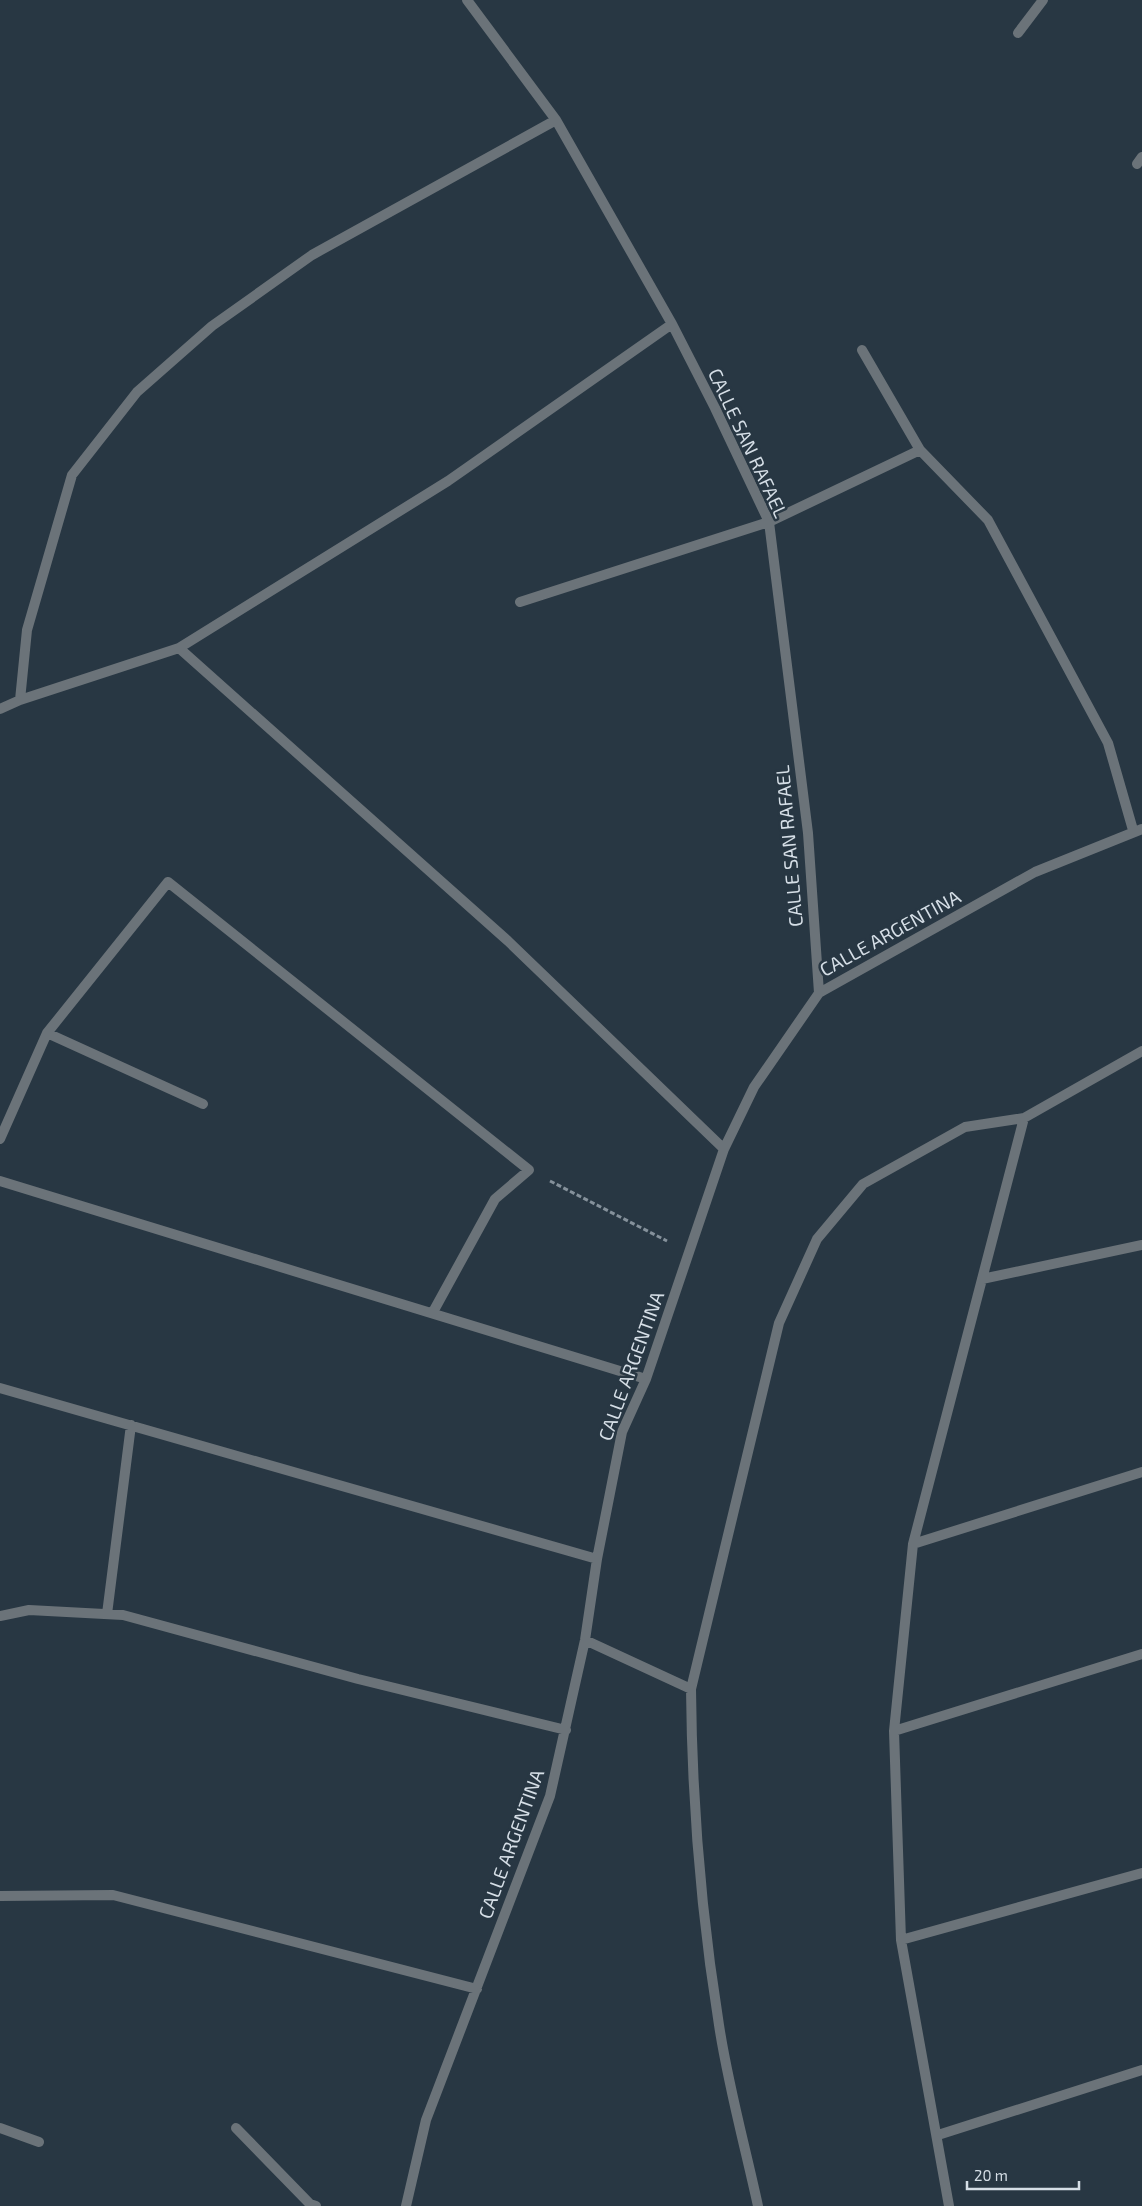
<svg xmlns="http://www.w3.org/2000/svg" width="1142" height="2206" viewBox="0 0 1142 2206" font-family="'Exo 2',sans-serif">
  <rect width="100%" height="100%" fill="#283743"/>
  <g fill="none" stroke-linecap="round" stroke-linejoin="round">
    <!-- path -->
    <path stroke="#85919b" stroke-width="3" stroke-dasharray="5 2.5" stroke-linecap="butt" d="M550,1181L667,1241"/>
    <!-- minor -->
    <path stroke="#6b7379" stroke-width="10" d="M467,0L556,120L672,324L715,408L769,522L808,833L819,993
      M1018,33L1043,0
      M1137,164L1142,157
      M862,350L920,450L988,520L1108,743L1133,830
      M520,602L769,522L920,450
      M179,648L508,941L724,1149
      M20,700L27,630L72,475L137,392L212,326L312,255L556,120
      M0,709L20,700L179,648L448,481L672,324
      M47,1033L203,1104
      M0,1139L47,1033L168,882L529,1170L495,1199L433,1312
      M0,1181L646,1379
      M982,1279L1142,1245
      M0,1388L597,1559
      M913,1544L1142,1472
      M107,1614L131,1425
      M0,1616L29,1610L123,1615L358,1679L566,1730
      M585,1640L691,1689C692,1801 701,1913 719,2025C728,2085 745,2146 758,2206
      M691,1689L779,1323L817,1239L863,1184L965,1127L1024,1118
      M894,1731L1142,1654
      M0,1896L113,1895L477,1989
      M901,1940L1142,1873
      M0,2128L39,2142
      M236,2128L310,2204L316,2206
      M938,2135L1142,2070
      M406,2206L426,2120L550,1796L585,1640L597,1559L622,1432L646,1379L724,1149L754,1087L819,993L1035,872L1142,829
      M949,2206L901,1940L894,1731L913,1544L1024,1118L1142,1051"/>
  </g>
  <g text-anchor="middle" stroke-width="5" stroke-linejoin="round" paint-order="stroke">
    <!-- street labels -->
    <g font-size="19" fill="#d5dee6" stroke="#283743">
      <text transform="translate(748 443) rotate(65)" y="7">CALLE SAN RAFAEL</text>
      <text transform="translate(789 846) rotate(-95)" y="7">CALLE SAN RAFAEL</text>
      <text transform="translate(890 933) rotate(-29)" y="7">CALLE ARGENTINA</text>
      <text transform="translate(631 1366) rotate(-70)" y="7">CALLE ARGENTINA</text>
      <text transform="translate(511 1844) rotate(-70)" y="7">CALLE ARGENTINA</text>
    </g>
  </g>
  <!-- scale -->
  <path d="M967 2181v8h112v-8" fill="none" stroke="#d5dee6" stroke-width="2.5"/>
  <text x="974" y="2181" font-size="15" fill="#d5dee6" stroke="#283743" stroke-width="4" paint-order="stroke">20 m</text>
</svg>
